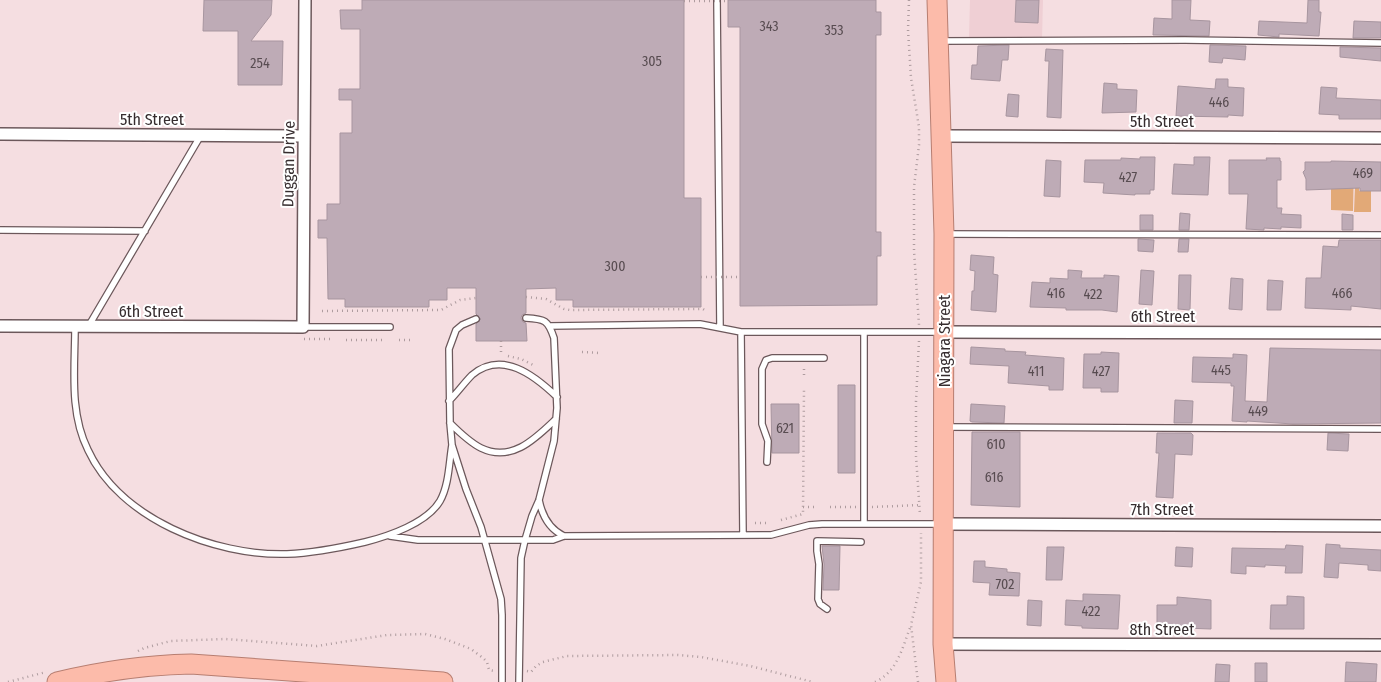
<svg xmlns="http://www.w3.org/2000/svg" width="1381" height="682" viewBox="0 0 1381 682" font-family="'Fira Sans Condensed',sans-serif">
  <rect width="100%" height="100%" fill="#f5dee1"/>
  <!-- built -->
  <path fill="#efcfd4" d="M970,0H1043L1042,39L969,37Z"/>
  <!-- green -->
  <path fill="#e2a977" d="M1349,161H1354L1353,211L1331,210V188H1349Z
    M1355,187H1359V191H1369L1371,187V212H1354Z"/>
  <!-- building -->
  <path fill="#beabb6" stroke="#a7959f" d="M204,0H272L271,15L251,41H283L282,85H238V31H203Z
    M362,0H684V198H701V307H573V300H556V288L526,289V313L522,315L521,318L523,322L526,323L527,341H476V324L481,319L476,314V288H447V300H429V307H345V299H328L327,238H318V220H327V204H340V133H352V100H339V89H360V29H341L340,10H362Z
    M728,0H876V12H881V35H876V232H881V256H877V305L740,306V27H728Z
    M1016,0H1039L1038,23L1015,22Z
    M1172,0H1191L1190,20L1210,21L1209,36L1153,35L1154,18L1172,19Z
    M1308,0H1319V12H1321L1319,36L1279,34V37L1258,35L1259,21L1307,23Z
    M1354,21L1381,22V38H1353Z
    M1009,45L1008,60H1002L1000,81L971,79L972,65H977L978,46Z
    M1210,45L1246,46L1245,60L1223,58L1222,63L1209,62Z
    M1340,47L1381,48V61L1340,57Z
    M1046,49L1063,50L1061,118L1047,117L1049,61H1045Z
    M1216,79H1228V87L1244,88L1243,116L1228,115V117L1176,116L1178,86L1215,89Z
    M1104,83L1117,84V89L1137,90L1136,112L1102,113Z
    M1321,87L1337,88L1336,98L1381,100V119H1339V115L1319,114Z
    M1008,94L1019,95L1018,117L1006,116Z
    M1140,157H1155L1154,190H1150V194H1135V195L1103,193L1104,183L1084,182L1085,160H1121V158L1140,159Z
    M1194,157H1210L1208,195L1172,194L1174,164L1194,165Z
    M1266,158H1280V161H1281V180H1277V208H1282L1281,214L1301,215V228L1281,227V229L1264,228V230L1246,229L1248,194H1229V160H1267Z
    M1046,160L1061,161L1060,197L1044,196Z
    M1331,161L1381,162V191H1360V188L1306,190V179L1303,172L1305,170V162H1331Z
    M1180,213L1190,214L1189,230H1179Z
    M1342,214L1353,215V230H1342Z
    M1140,215H1153V230H1140Z
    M1138,239L1154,240L1153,252L1138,251Z
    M1179,239H1189L1188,252H1178Z
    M1339,240H1381V309L1351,306V310L1305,308L1306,278H1321L1323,246L1338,247Z
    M971,255L994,257L993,274L998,275L996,312L971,310L972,291H974L975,271L970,270Z
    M1068,270L1082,271L1081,278H1104V275L1119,276L1117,312L1102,310H1066V308L1030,307L1032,282L1050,283V278L1068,279Z
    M1141,270L1154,271L1152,305L1139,304Z
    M1179,275H1191L1190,310L1178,309Z
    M1231,278L1243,279L1242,310L1229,309Z
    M1268,280L1283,281L1281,310H1267Z
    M971,347L1005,349V351L1026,352L1025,355L1064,358L1063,390H1049V386L1008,383L1009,366L970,364Z
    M1270,348L1381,350V423L1293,424L1247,421V422L1232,421L1234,386H1231V383L1192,382L1193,357L1233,358V354L1247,355L1245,401L1267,402Z
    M1101,352L1119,353L1118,392H1101V388H1083L1084,354H1101Z
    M838,385H855V473H838Z
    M1175,400L1193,401L1192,423H1174Z
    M771,404H799V453H772Z
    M971,404L1005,406L1004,423L972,422L970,421Z
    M972,432H1020V507L971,505Z
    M1157,433H1191L1193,435L1192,455L1175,454L1173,498L1156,497L1159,453H1156Z
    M1328,433L1349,434L1348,451L1327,450Z
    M1326,544L1340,545V548L1381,550V571L1368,570V565L1339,563L1338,578L1324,577Z
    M1286,545L1303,546L1302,573H1285L1286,566L1265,565V567L1246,566V574L1231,573L1232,548L1285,549Z
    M822,546H840L839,590H823L824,564Z
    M1047,547H1064L1062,580H1046Z
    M1176,547L1193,548L1192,567L1175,566Z
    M974,561H985V567L1007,569V572L1020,573L1019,596L989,595L990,583L973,582Z
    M1083,594L1120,595L1118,629L1082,628V626L1065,625L1066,600L1083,601Z
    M1287,596L1304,597V629H1270L1271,605H1287Z
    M1177,597L1211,600V629L1157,627V605H1177Z
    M1028,600L1042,601L1041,626L1027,625Z
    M1346,662L1377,664L1376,682H1345Z
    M1255,663H1267V682H1255Z
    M1216,664L1230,665L1229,682H1215Z"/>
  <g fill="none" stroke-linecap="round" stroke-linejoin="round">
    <defs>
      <path id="service" d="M717,0L720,328
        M941,41L1185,40L1381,43
        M0,230L145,231
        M946,234L1381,235
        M476,319L462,325L456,330L449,349L450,423L452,445L466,489L481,527L501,599L502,615V682
        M550,326L700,324L741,332H940
        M75,327C75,368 69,412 88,450C120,519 214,556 287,554C314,553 339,548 365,542C389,536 427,523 440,501C449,485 449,463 452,445
        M88,327L201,135
        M303,327H390
        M741,332L743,535
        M449,401C457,393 464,383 472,375C502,350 534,375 557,397
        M450,423C459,432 469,442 481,448C512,463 536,438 556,419
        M946,427L1381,429
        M767,462L768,441L762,424V369L766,360L772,358H824
        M539,500C542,515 549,529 564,536
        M864,524V332
        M390,536L418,540H553L564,536L771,535L809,525L822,524H941
        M827,609L820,604L818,599L819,564L817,551V541L861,542
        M519,682L521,558L525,540L532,516L539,500L554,441L557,408L554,338C548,320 545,319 526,318"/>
      <path id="minor" d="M0,134L304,136
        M942,136L1381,138
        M0,326L303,327L305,0
        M945,332L1381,333
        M943,524L1381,526
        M943,644L1381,645"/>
      <path id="trunk" d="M937,0L944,234L943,644L946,682
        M57,682C102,671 145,665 191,664L443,682"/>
    </defs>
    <!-- service casing -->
    <use href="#service" stroke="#6c585b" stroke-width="8"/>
    <!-- minor casing -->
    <use href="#minor" stroke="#6c585b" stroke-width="14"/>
    <!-- trunk casing -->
    <use href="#trunk" stroke="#b77e71" stroke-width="21"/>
    <!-- path -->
    <path stroke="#ae9c9f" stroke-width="2.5" stroke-dasharray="1 4" stroke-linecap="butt" d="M909,0L908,30L911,78L919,127V145L914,187V251L919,325
      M526,297L546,299L564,309L570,310L703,309L706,311
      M322,311L441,310L460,300L476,298
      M304,339H333
      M346,340H385
      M399,340H411
      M501,341V355
      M919,341L916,401V456L920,515
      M582,352L600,353
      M508,356L521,359L533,365
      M804,375V365
      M803,507H816
      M830,507H856
      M872,507L921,505
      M781,520L803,514L804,389
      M755,523H768
      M138,651L144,648L171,641L225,639L317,646L387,635L425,634L445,639L471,649L483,658L487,662L489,670L494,671
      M527,671L531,672L536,666L543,662L567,656L678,655L701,657L750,666L813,682
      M8,682L46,672
      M875,682C897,672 902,649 910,628
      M918,682L911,625L921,582V533"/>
    <!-- service -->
    <use href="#service" stroke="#fff" stroke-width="5.5"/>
    <!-- minor -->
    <use href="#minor" stroke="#fff" stroke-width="11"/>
    <!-- trunk -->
    <use href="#trunk" stroke="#fcbbaa" stroke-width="19"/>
    <!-- path-bridge -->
    <path stroke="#ae9c9f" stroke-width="2.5" stroke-dasharray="1 4" stroke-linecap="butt" d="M684,1H727
      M701,277H740"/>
  </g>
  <g text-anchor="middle" stroke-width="4" stroke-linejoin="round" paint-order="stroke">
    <!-- number labels -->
    <g font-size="14" fill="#584c51">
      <text x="769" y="31">343</text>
      <text x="834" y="35">353</text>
      <text x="652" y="66">305</text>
      <text x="260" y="68">254</text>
      <text x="1219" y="107">446</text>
      <text x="1363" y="178">469</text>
      <text x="1128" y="182">427</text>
      <text x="615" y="271">300</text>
      <text x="1056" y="298">416</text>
      <text x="1342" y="298">466</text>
      <text x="1093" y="299">422</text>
      <text x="1221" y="375">445</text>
      <text x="1036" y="376">411</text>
      <text x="1101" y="376">427</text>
      <text x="1258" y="416">449</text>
      <text x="785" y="433">621</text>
      <text x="996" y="449">610</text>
      <text x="994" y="482">616</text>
      <text x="1005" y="589">702</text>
      <text x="1091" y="616">422</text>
    </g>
    <!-- street labels -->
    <g font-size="16" fill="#362d2f" stroke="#fff">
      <text x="152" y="125">5th Street</text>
      <text x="1162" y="127">5th Street</text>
      <text transform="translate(288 164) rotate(-89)" y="6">Duggan Drive</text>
      <text x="151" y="317">6th Street</text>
      <text x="1163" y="322">6th Street</text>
      <text transform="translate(944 341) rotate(-90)" y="6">Niagara Street</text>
      <text x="1162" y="515">7th Street</text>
      <text x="1162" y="635">8th Street</text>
    </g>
  </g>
</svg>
